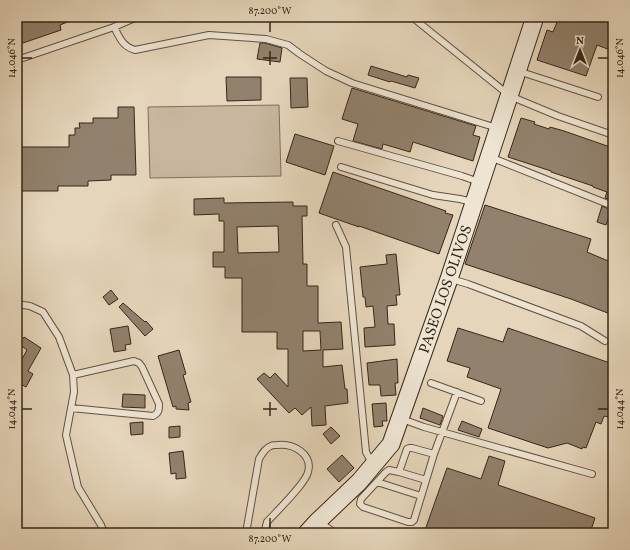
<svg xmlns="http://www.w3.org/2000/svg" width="630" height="550" viewBox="0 0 630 550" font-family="Vollkorn,serif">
  <rect width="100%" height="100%" fill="#e5d5ba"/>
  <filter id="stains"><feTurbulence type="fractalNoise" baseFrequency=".005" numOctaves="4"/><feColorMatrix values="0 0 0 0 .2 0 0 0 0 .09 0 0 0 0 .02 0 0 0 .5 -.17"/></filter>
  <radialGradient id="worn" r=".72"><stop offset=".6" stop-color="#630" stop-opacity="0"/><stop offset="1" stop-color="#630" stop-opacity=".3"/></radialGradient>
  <!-- green -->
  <path fill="#c8b79e" stroke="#806e5b" d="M279,105L281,176L150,178L148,107Z"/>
  <!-- building -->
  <path fill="#92816c" stroke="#382618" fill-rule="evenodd" d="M17,17H77V18L60,25L61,30L17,45Z
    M559,17H613V51L597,45L586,76L537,60L547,30L553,32Z
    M260,43H265L282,48L280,62L257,59Z
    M371,66L407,77L408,75L419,78L415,88L391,81L390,82L368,75Z
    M226,77H261V100L227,101Z
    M290,78H307L308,107L291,108Z
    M352,88L476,126L473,135L480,137L473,161L413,142L410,152L383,144L382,149L353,141L358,124L342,119Z
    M118,107H134L136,175H111V180L88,181V186H58V191H18V147H69V135H75V128H80L79,123H93V118H118Z
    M521,118L535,122L534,124L549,129L550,127L564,131L613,148V201L605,198L607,192L593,187V186L551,172V171L508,157Z
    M295,134L334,146L325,175L286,162Z
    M333,172L446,211L445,213L453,215L439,254L359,226V227L319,213Z
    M224,198V203L293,202V206H307V216H302L303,264H307V286H318V323L341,322L343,349L323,350V367L342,365L345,389H347L348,403L325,406L326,425L312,426L311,407L302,415L295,408L289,413L257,379L264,373L270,378L275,373L288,387V349H277V332H242V278H225V267H213V252H224V221H219V214L194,215V199ZM278,226L279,252L238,253L237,227ZM303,331H320L321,350L303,351Z
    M485,205L591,239L587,252L613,263V315L571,299L465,264Z
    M602,206L611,210L606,225L597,222Z
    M396,254L400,295H396L397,305L387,306L388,324H394L395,345L365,347L364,328L375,327L373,306L366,307L365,297H363L360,267L387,264L386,255Z
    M111,290L118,299L109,305L103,297Z
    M123,303L145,322L146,321L153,329L145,336L119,307Z
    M128,326L131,344L125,345L126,350L114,352L110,329Z
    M458,328L503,342L508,328L613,364V418L604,416L601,424L596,422L586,448L583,447L582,449L567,443L548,448L488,428L501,389L467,377L470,368L447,361Z
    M24,337L41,348L28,371L33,374L26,387L17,382V368L27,350L19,344Z
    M179,350L186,374L183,375L191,402L188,403L189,410L176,409V406L173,407L158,356Z
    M397,359L398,383H395L396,395L381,396L380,385H369L367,363Z
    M123,394L145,395V408L122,407Z
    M386,403L387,421H382L383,426L374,427L372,404Z
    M423,408L443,416L440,425L420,418Z
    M462,421L482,429L479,437L458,430Z
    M143,422V434L131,435L130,423Z
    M180,426V437L169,438V427Z
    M331,427L340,436L331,444L323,434Z
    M183,451L186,478L176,479V473L171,474L169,453Z
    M342,455L354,468L339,482L327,469Z
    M489,456L505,461L498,485L595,518L590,533H424L447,468L481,479Z"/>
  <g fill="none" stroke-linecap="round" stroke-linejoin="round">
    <defs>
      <path id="lane" d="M412,17L510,96L558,116L613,135
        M114,27C120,38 122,46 135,50L209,35L266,39L288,45L300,54L326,71L352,83L497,128
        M17,60L114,27L137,17
        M518,71L598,97
        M338,141L462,176L479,182
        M490,157L613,206
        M341,167L433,195L460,199L472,202
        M336,225L346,247L366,452L372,463
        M451,279L468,284L581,326L605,341
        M17,304L30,306L43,312L59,337L73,375L74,392L66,435L78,487L101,525L104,533
        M431,383L481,401
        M71,408L153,416C159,413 159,410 159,404L142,367L139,363L134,361L73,375
        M402,419L424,427L592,474
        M434,454L412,448H409L407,449L399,472L389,470L386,472L361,499L360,504L363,507L408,522H412L414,520L434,454L457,392
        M399,472L426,480
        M377,482L421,496
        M319,523L325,526L335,533
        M246,533L259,459C262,454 265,448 271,446C272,445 276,445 277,445C293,443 313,454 308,472C306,483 276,512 267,522L265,530L266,533"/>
      <path id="secondary" d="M307,533L317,522L359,482L391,444L449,279L535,17"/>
    </defs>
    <!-- lane casing -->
    <use href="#lane" stroke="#635240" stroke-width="8"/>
    <!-- secondary casing -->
    <use href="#secondary" stroke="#382618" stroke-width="19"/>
    <!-- lane -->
    <use href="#lane" stroke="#eee4d2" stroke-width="6"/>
    <!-- secondary -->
    <use href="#secondary" stroke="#eee4d2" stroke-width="17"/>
  </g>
  <!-- ticks -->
  <path fill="none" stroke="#382618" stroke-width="1.5" d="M270,22V32M270,51V65M22,58H32M263,58H277M598,58H608M270,402V416M22,409H32M263,409H277M598,409H608M270,518V528"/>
  <g text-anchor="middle" stroke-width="4" stroke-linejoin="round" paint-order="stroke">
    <!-- street labels -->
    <g font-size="15" fill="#382618" stroke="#eee4d2">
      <text transform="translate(445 289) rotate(-71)" y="5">PASEO LOS OLIVOS</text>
    </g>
  </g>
  <!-- margin -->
  <rect width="630" height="550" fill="none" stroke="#e5d5ba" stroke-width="44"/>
  <!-- north arrow -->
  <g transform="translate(580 50)" stroke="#eee4d2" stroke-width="3" paint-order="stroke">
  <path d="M0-3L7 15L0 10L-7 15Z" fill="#382618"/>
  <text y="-6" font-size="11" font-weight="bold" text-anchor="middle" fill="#382618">N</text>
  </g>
  <rect x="22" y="22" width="586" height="506" fill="none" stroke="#382618" stroke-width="1.5"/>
  <g font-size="10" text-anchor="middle" fill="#382618">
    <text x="270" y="14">87.200°W</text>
    <text transform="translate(11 58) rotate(-90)" y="4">14.046°N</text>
    <text transform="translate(619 58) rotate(-90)" y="4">14.046°N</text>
    <text transform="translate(11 409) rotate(-90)" y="4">14.044°N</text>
    <text transform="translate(619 409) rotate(-90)" y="4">14.044°N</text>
    <text x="270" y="542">87.200°W</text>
  </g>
  <rect width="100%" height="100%" filter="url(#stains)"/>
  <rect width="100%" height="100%" fill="url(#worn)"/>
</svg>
